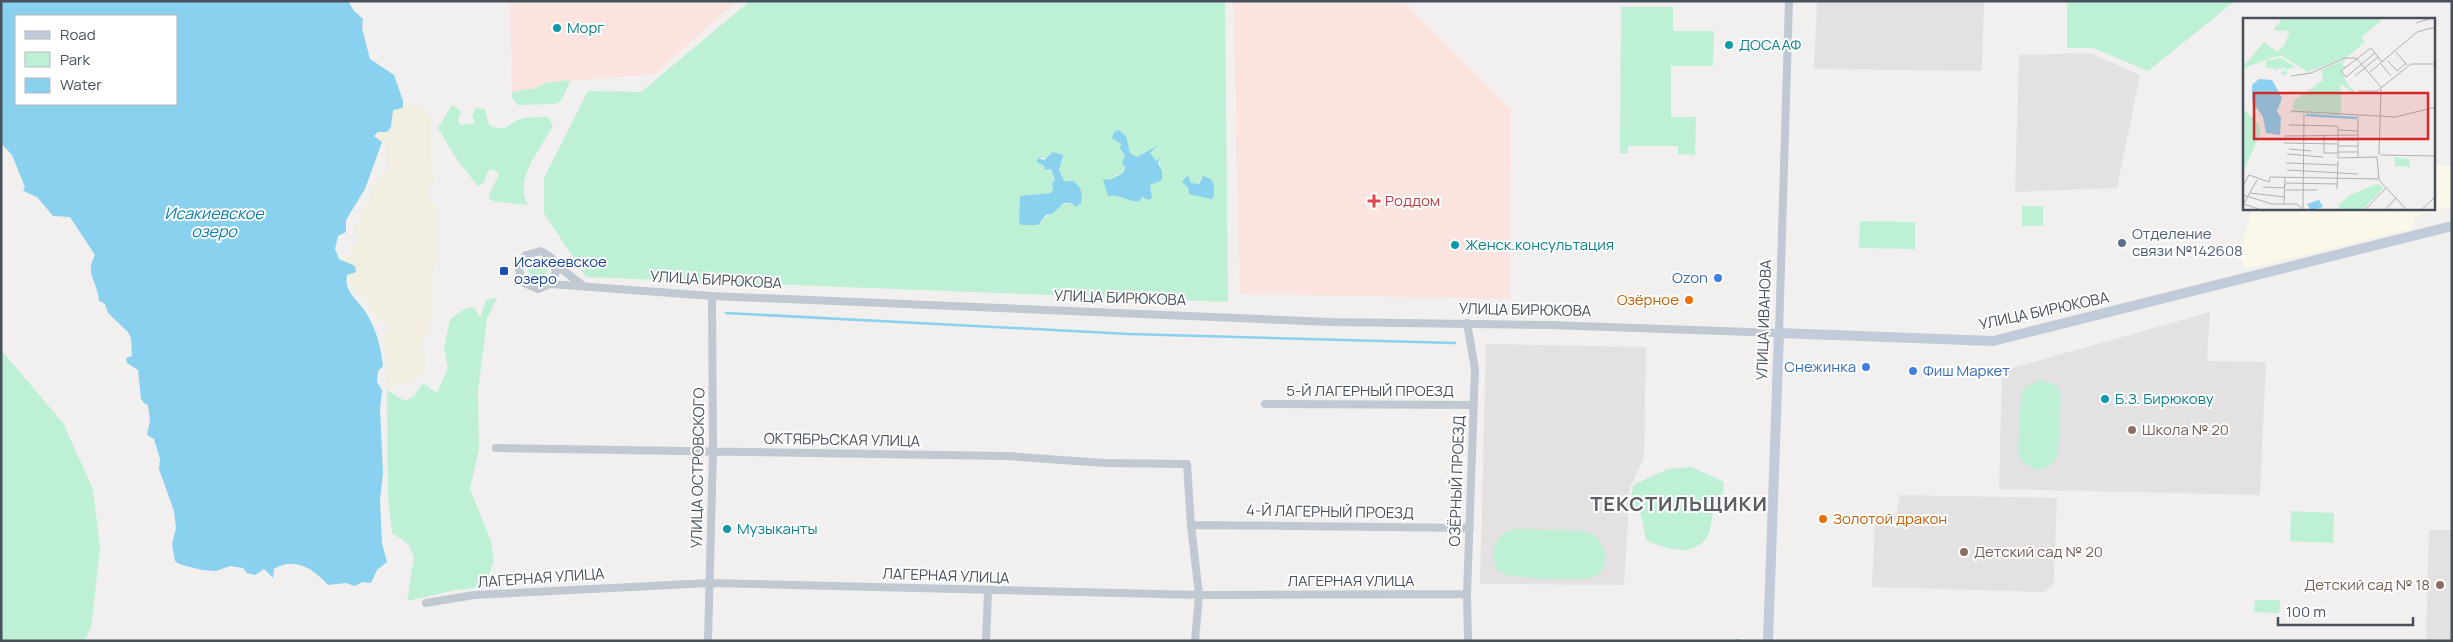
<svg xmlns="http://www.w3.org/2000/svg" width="2453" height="642" viewBox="0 0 2453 642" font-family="Manrope,sans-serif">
  <rect width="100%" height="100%" fill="#f2efef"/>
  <!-- commercial -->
  <path fill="#fcf8e9" d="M2434,165L2452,166V207L2415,216L2414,228L2245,269L2240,255L2252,209H2434Z"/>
  <!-- education -->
  <path fill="#e3e1e1" d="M1817,1H1984L1982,71L1814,69Z
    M2090,53L2140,75L2117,188L2015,192L2019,55Z
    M2210,312L2207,361L2266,362L2260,495L1999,489L2002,371Z
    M1486,344L1646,347L1644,458L1630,487L1624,585L1480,584Z
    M1900,495L2057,498L2054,583L2045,592L1872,587L1875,520L1889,521L1896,514Z
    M2429,530H2452V641L2426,640Z"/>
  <!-- medical -->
  <path fill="#fbe4e0" d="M510,1H737L655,74L545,83L537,88L512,92Z
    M1233,1H1403L1511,109L1510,299L1240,294Z"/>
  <!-- green -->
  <path fill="#bdf0d5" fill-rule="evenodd" d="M750,1H1225L1228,302L586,277L544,213V178L588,91L641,92ZM1127,142L1130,153L1137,157L1156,147L1150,153L1156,161L1159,159L1162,179L1150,185L1151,198L1122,197L1108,192L1116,175L1123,173L1125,156L1121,151V144ZM1054,152L1061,163L1059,170L1064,181L1070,183L1072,203C1056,204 1049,215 1038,225L1019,222L1020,197L1051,193C1056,185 1055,177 1051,169L1048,170L1040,164L1038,158H1048ZM1188,175L1191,183L1198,184L1203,176L1211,179L1199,196L1189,194Z
    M2067,1H2235L2148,71L2093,48H2067Z
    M1621,7H1673V31H1714L1713,66H1671V117H1696L1695,155L1678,154V146H1628V153H1620Z
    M571,80L561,101L555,104L518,105L511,97L512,92L537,88L545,83Z
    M452,105L461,111L458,120L460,125L475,123L472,115L476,108L485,109L489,125C509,134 506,123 521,119C525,117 542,117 548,117L553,126C541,148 513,180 528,205L497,202L489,199C489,190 496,183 499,174L493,169L488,171L484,183L478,186L457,160L438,128Z
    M2022,206H2043V226H2022Z
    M1860,221L1915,222V249L1859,248Z
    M528 268a10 10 0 1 1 20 0a10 10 0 1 1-20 0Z
    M497,298L487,319L478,391L479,449L470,489L491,541L494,561L486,582L476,588L456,590L407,601L414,557L408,544L392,533L388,499L387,390L405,401L414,396L423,383L437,393L448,368L444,348L450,319L465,309L474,307L480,318L486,300Z
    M1,350L63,423L93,489L100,548L91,628L84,641H1Z
    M2040,380L2055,384L2061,394L2058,455C2052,466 2046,468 2035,470L2021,461L2018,454L2021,394L2026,387Z
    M1692,467L1724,482L1723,494L1715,498C1713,507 1712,530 1707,537C1693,559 1664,548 1646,540L1641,515L1630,508L1633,485L1668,469Z
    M2291,511L2334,513L2333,543L2290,541Z
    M1516,529L1583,531L1595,535C1605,546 1613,570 1593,577C1582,581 1516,578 1505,574C1489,567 1491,545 1502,535C1506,532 1512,530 1516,529Z
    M2255,600H2280L2279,613L2254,612Z"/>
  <!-- sand -->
  <path fill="#f3efe0" d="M403,101L422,108L431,117V167L435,184H428L429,202L435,205L436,264L431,276L432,315L427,325L428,335L421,340L420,347L427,357L424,375L389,387L384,374L389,363L383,344L389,327L369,309L368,300L362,294L357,295L339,259L354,251L353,243H357L359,236L354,231L353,225H358L363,217V209L370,199L372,187L387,172V159L384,152L387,147L374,136L391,127L393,110L403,108Z"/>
  <!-- water -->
  <path fill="#89d1ee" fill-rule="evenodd" d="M1,1H348L354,11L363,19L362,28L370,59L394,75L403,101V108L393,110L391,127L387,132H378L374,136L382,142L365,189L346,220V232L338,236L335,249L339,259L355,266L356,272L347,275C343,293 361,302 368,316C377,332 381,348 383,366L378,371L377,382L382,390L380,409L383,473L380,500L382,543L387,562L377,570L371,583L362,582L355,586L346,583L328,585C314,569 294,556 274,569L273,578L264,569L255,575L247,573L243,568L230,566L216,571L202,570L179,564L175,561L172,544L176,528L174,511L159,469L160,459L154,439L147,435L150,420L148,405L145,404L141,399L138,370L127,363L126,358L132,356L131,338L128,332L108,313L105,304L99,301C98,281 84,275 95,255L70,217L53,216L37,197L23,191L25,187L12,155L1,143ZM16,16H176V104H16Z
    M1119,130L1126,136L1130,153L1137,157L1157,146L1150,153L1156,161L1160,158L1158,163L1162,171V180L1150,185L1152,198L1149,200L1142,197L1140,201C1128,203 1120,193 1108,196L1103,179L1110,180L1123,173L1125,168L1122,163L1125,156L1120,148L1121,144L1112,138L1114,132Z
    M1053,152L1063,155L1059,170L1064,181H1074C1081,188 1083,193 1081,203L1076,207L1072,203H1064L1053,213L1046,215L1038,225H1022L1019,222L1020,196L1051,193L1053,189L1052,183L1055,180L1051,169L1045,170L1044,166L1037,162L1038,158L1044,160Z
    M1188,175L1191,183L1199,184L1203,176L1211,179L1214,185V197L1211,199L1189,194L1188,187L1182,182Z"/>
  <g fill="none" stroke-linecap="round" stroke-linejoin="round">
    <!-- stream -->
    <path stroke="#89d1ee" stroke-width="2.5" d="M726,313L1129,334L1455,343
      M1737,641V640"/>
    <!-- street -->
    <path stroke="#c0c8d2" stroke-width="8" d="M555,264L582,285
      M550,284L556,272L552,258L541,251L526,255C518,264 517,273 524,283L538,289L550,284L712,296L1331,322L1549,325L1779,333L1789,1
      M1467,323L1475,369L1467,594L1468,641
      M1265,404L1474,405
      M496,448L1007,456L1104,463L1187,464L1191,525L1199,595L1195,641
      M1191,525L1470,528
      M426,603L474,595L710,583L1199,595L1467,594
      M708,641L713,451L712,296
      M986,641L988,591"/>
    <!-- secondary -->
    <path stroke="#c2cbd9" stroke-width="10" d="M1768,641L1779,333L1993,341L2452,226"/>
  </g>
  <!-- markers -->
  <g fill="#0f9aa8" stroke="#fff" stroke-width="2">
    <circle cx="557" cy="28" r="5"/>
    <circle cx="1729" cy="45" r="5"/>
    <circle cx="1455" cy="245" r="5"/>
    <circle cx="2105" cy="399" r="5"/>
    <circle cx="727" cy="529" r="5"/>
  </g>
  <path fill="#e0444e" stroke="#fff" stroke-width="2" d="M1371.5 193.5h5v5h5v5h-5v5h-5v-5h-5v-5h5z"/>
  <circle fill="#5c6f8a" stroke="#fff" stroke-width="2" cx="2122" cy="243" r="5"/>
  <rect fill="#1a4fb4" stroke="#fff" stroke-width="2" x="499" y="266" width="10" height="10" rx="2.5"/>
  <g fill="#3f7fe0" stroke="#fff" stroke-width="2">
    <circle cx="1718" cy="278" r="5"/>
    <circle cx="1866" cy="367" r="5"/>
    <circle cx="1913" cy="371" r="5"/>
  </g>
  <g fill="#e8710a" stroke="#fff" stroke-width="2">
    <circle cx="1689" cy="300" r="5"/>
    <circle cx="1823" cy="519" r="5"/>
  </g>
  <g fill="#8d6e63" stroke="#fff" stroke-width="2">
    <circle cx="2132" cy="430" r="5"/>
    <circle cx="1964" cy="552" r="5"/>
    <circle cx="2440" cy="585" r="5"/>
  </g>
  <g text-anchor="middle" stroke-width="4" stroke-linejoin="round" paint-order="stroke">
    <!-- culture labels -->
    <g font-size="15" fill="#0d838f" stroke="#fff" text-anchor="start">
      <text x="567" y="33">Морг</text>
      <text x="1739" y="50">ДОСААФ</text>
      <text x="1465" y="250">Женск.консультация</text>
      <text x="2115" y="404">Б.З. Бирюкову</text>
      <text x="737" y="534">Музыканты</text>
    </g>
    <!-- health labels -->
    <g font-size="15" fill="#be3a42" stroke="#fff" text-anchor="start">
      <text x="1385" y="206">Роддом</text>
    </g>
    <!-- service labels -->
    <g font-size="15" fill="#4e5e75" stroke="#fff" text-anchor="start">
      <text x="2132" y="239">Отделение<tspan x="2132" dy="17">связи №142608</tspan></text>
    </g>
    <!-- transit labels -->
    <g font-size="15" fill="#164399" stroke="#fff" text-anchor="start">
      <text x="514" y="267">Исакеевское<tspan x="514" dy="17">озеро</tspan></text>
    </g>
    <!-- shop labels -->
    <g font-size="15" fill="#366cbe" stroke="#fff" text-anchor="end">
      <text x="1708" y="283">Ozon</text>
      <text x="1856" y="372">Снежинка</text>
      <text x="1923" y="376" text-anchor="start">Фиш Маркет</text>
    </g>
    <!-- street labels -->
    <g font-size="15" fill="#47515d" stroke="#fff">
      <text transform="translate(716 280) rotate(3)" y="5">УЛИЦА БИРЮКОВА</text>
      <text transform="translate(1120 298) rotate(2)" y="5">УЛИЦА БИРЮКОВА</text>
      <text transform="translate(1525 310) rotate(1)" y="5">УЛИЦА БИРЮКОВА</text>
      <text transform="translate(2044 311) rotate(-12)" y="5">УЛИЦА БИРЮКОВА</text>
      <text transform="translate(1764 320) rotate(-88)" y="5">УЛИЦА ИВАНОВА</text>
      <text x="1370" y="396">5-Й ЛАГЕРНЫЙ ПРОЕЗД</text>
      <text transform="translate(842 440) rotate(1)" y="5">ОКТЯБРЬСКАЯ УЛИЦА</text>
      <text transform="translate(698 468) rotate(-89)" y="5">УЛИЦА ОСТРОВСКОГО</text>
      <text transform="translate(1457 481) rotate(-88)" y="5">ОЗЁРНЫЙ ПРОЕЗД</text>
      <text transform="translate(1330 512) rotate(1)" y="5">4-Й ЛАГЕРНЫЙ ПРОЕЗД</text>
      <text transform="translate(946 576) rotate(2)" y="5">ЛАГЕРНАЯ УЛИЦА</text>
      <text transform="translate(541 578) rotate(-4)" y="5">ЛАГЕРНАЯ УЛИЦА</text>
      <text x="1351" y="586">ЛАГЕРНАЯ УЛИЦА</text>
    </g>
    <!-- food labels -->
    <g font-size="15" fill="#c56008" stroke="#fff" text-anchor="end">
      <text x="1679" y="305">Озёрное</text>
      <text x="1833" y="524" text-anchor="start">Золотой дракон</text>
    </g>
    <!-- education labels -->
    <g font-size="15" fill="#785e54" stroke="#fff" text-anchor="start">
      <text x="2142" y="435">Школа № 20</text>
      <text x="1974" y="557">Детский сад № 20</text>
      <text x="2430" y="590" text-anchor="end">Детский сад № 18</text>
    </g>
    <!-- water labels -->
    <g font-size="16" font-style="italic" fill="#097eae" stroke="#fff">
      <text x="214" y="219">Исакиевское<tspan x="214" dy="18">озеро</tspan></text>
    </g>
    <!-- district labels -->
    <g font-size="20" font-weight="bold" letter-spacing="1" fill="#5c5f65" stroke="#fff">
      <text x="1679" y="511">ТЕКСТИЛЬЩИКИ</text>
    </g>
  </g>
  <!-- overview -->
  <g transform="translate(2243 18)">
    <rect width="192" height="192" fill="#f2efef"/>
    <path d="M40,0H137V4L118,19L122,24L104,39L65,54L39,38L30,39L2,50L0,61V49L21,24L34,34L41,28L47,13L30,12ZM38,40L52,49L43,52L44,56L39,57L38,54L43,53L42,50L33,51V55L31,51L23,49V43ZM103,41L99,46L103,49L98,53L106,69L112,73L110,75L98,66V97L52,95L49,88L52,82L80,62L78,52ZM0,91L15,105L18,114L0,154ZM151,139L167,141V149L152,148ZM134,166L141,170L119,192H99L95,187L107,177Z" fill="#bdf0d5"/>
    <path d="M16,61L29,62L39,80L34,93L38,100L37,117L23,115L20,99L9,83V67ZM76,182L80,189L68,192L64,186Z" fill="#89d1ee"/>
    <path fill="none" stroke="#89d1ee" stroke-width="2.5" d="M63,97L114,100"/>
    <path fill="none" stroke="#aeb0b5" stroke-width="1" d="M173,5L189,0M153,34L164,47M132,35L103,59L98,53L128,30L139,44M145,43L154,53L163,45M138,46L148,58M127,54L174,14L192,9M48,58L68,55L102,40H113L138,69M112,58L135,39M116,73H134L168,46H193M50,95L48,93L152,99L193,89M115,98V140M46,107L95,108V140L134,139M95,112L115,113M81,117V135H95M41,118L115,117M95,122H115M41,125L95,126M95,128H115M46,131L68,133M95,134H115M44,136L80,139M136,137L138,71M138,137L193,138M134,139L136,162L165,193M43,145L95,147M44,152L115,156M43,165L94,166M0,168L6,157L26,164L27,159L136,161M20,169L40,170L43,166M94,171L95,143M43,172H74M7,175L42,179M0,177L29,186H54L62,193M1,186L21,193M41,186L42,159M0,187L14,162M60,190L61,96M121,193L143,170M141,193L153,180M177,193L193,178"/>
    <path fill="#d62828" fill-opacity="0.15" stroke="#d62828" stroke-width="2.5" d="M11,75H185V121H11Z"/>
    <rect width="192" height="192" fill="none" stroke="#47515d" stroke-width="2.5"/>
  </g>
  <!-- border -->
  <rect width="2453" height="642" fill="none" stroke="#47515d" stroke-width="5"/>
  <!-- legend -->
  <rect x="15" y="15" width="162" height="90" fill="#ffffff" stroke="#b5b9be"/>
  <rect x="25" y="31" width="25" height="8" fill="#c2cbd9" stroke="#b5b9be"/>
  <text x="60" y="40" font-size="15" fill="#47515d">Road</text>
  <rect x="25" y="52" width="25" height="15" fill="#bdf0d5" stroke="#b5b9be"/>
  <text x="60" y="65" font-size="15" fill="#47515d">Park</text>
  <rect x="25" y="78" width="25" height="15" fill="#89d1ee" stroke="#b5b9be"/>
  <text x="60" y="90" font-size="15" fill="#47515d">Water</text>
  <!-- scale -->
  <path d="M2278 617v8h135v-8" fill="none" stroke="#47515d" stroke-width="2.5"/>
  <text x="2286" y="617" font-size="15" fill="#47515d" stroke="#ffffff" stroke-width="4" paint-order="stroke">100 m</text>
</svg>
